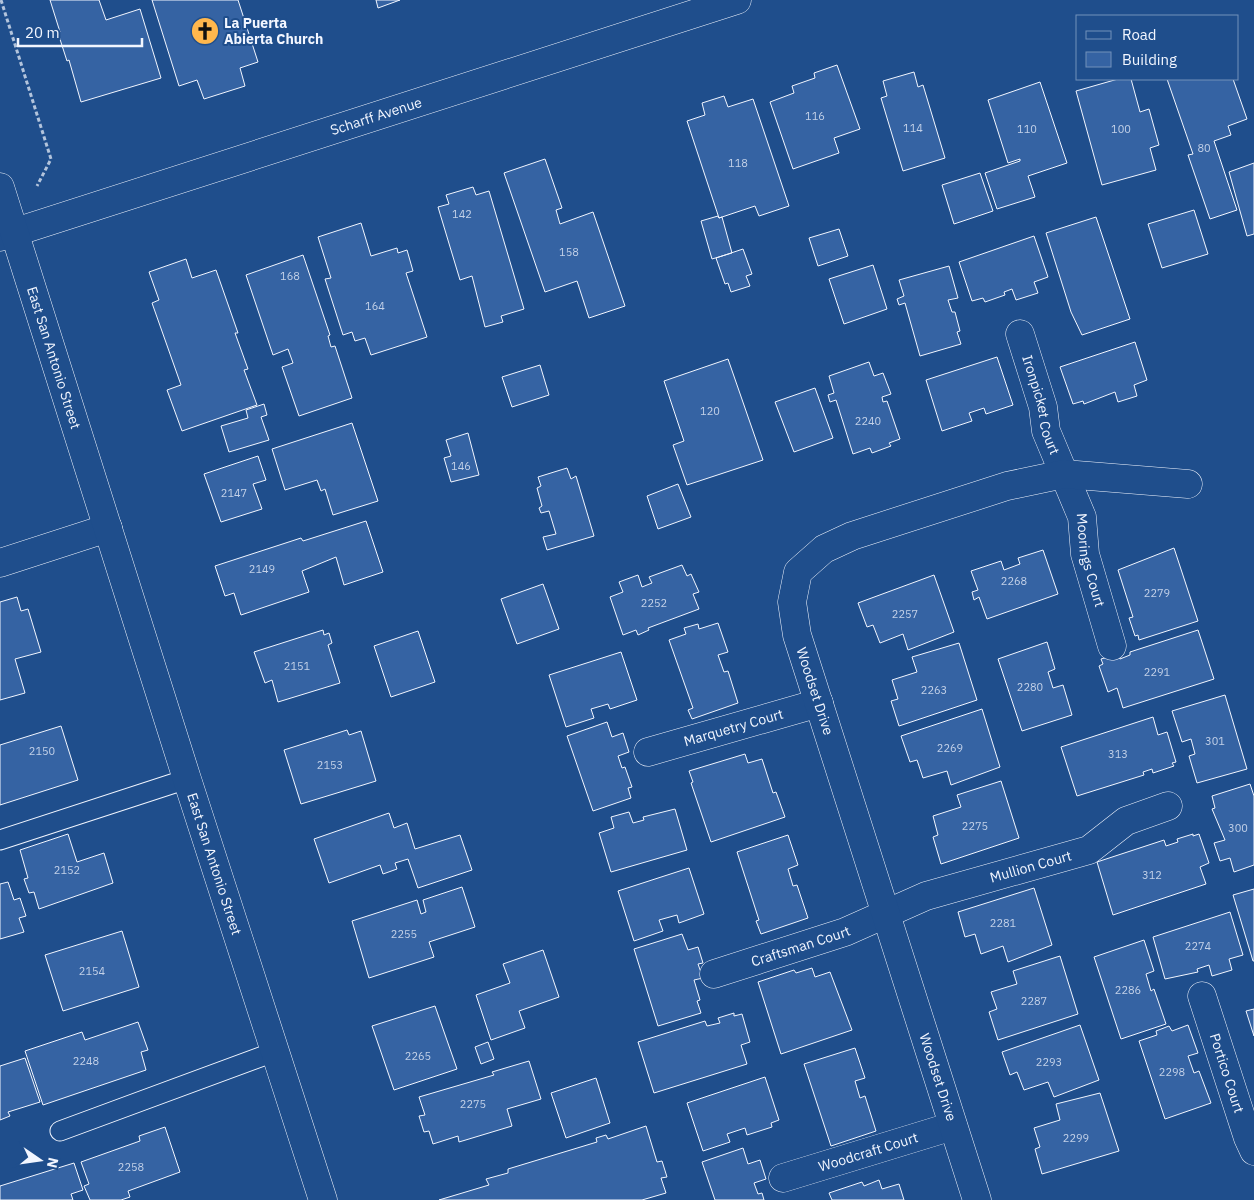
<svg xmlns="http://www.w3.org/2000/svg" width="1254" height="1200" viewBox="0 0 1254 1200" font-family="'IBM Plex Sans',sans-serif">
  <rect width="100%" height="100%" fill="#1f4e8c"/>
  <!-- building -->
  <path fill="#3563a3" stroke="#f2f6ff" d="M50,0H99L106,20L140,9L161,78L81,102L69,60L67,61L58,33L60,32Z
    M152,0H238L258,62L240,68L245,86L204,99L197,80L179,86Z
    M376,0H400L378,8Z
    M837,65L860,129L834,138L839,153L793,169L770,102L794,93L792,86L815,78L814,73Z
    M914,72L918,87L923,85L945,158L903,171L881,98L887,96L883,81Z
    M1118,79H1131L1140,112L1149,109L1159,145L1150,148L1156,170L1102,185L1076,91Z
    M1167,79H1233L1247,119L1228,126L1231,135L1214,141L1237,210L1210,219L1188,155L1193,154Z
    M1040,82L1067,163L1028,176L1035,197L997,209L985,173L1020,161V159L1008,163L988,100Z
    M724,96L728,107L753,99L789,206L759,216L755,206L719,218L687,121L705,115L702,103Z
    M545,159L562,208L556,210L560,224L593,212L625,306L589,318L577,281L545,292L504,173Z
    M1254,163V234L1247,236L1229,172Z
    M980,173L993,211L954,224L942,185Z
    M473,187L476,195L489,191L524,309L501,316L503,322L485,327L472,276L460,280L438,207L449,204L446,195Z
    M1194,210L1208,254L1162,268L1148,224Z
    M718,216L719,218L722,217L732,253L712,259L701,221Z
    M1096,217L1130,319L1082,335L1071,312L1046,233Z
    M361,223L371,256L397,248L398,253L407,250L413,271L406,273L427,337L371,355L365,338L355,341L352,332L343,335L325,279L331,278L318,237Z
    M839,229L848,256L818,266L809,238Z
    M1034,236L1048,277L1034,282L1038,293L1016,300L1012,289L1004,292L1005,295L985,302L983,298L972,301L959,262Z
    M743,249L752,274L746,276L750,286L731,292L728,283L725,284L716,258Z
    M303,255L330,335L328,336L331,347L335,346L352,398L299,416L282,367L293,363L288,349L273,355L246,275Z
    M186,259L192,278L216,270L238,333H235L248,369L244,370L257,405L182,431L167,390L181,385L152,303L159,300L149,272Z
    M873,265L887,309L844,324L829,279Z
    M949,266L958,298L948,300L952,312H955L960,331L957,332L961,344L920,356L905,303L899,305L897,299L904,296L899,280Z
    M1135,342L1147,380L1134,385L1137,396L1118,402L1115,392L1084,404L1083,401L1073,404L1060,367Z
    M997,357L1013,405L986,414L984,408L969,413L972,421L942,431L926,380Z
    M728,359L763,460L687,485L673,445L684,441L664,381Z
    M869,362L874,376L883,373L891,394L882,397L883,402L887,401L900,439L889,443L891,446L872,453L870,448L853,454L836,400L830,402L828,395L834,393L829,376Z
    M540,365L549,395L512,407L502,377Z
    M815,388L833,438L794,452L775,402Z
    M264,404L267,415L261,417L269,440L229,452L221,426L248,418L246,410Z
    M352,423L378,501L333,515L325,489L321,491L317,480L285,490L272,449Z
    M468,433L479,475L451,482L444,458L451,456L446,440Z
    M258,456L266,480L253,484L262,509L221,522L204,474Z
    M567,468L571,479L576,476L594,536L547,550L543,537L556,534L549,511L541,513L539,508L542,506L537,488L541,486L538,477Z
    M678,484L691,517L658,529L647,496Z
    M366,521L383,572L344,585L336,557L302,571L309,592L241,615L234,593L225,596L215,566L301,538L303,541Z
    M1174,548L1198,621L1139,640L1138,635L1135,636L1129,618L1133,617L1118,570Z
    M1043,550L1058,594L987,619L979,597L974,600L972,592L978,590L971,571L1001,561L1004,570L1020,564L1018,558Z
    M682,565L687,576L691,574L699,592L693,594L699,609L648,628L649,630L638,635L636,630L623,635L610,597L623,592L619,582L638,575L642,587L652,583L649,577Z
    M934,575L954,632L908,650L903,634L880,643L873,625L867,627L858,603Z
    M543,584L559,629L517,644L501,599Z
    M17,597L21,611L28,609L41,652L15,659L25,693L0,700V602Z
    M718,623L728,652L718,655L724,672L728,671L738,703L692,719L688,710L693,708L669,640L686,634L684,628L698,624L699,629Z
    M323,630L324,635L329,633L332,643L328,645L340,683L278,702L272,680L265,683L254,652Z
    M1198,630L1214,679L1123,708L1117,688L1108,692L1099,666L1103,664L1101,659L1118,654L1120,659L1130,655V652Z
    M418,631L435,682L391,697L374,646Z
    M1047,642L1055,669L1048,672L1053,688L1063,685L1072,715L1022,731L998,659Z
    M959,643L977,700L899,726L891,701L898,699L892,680L917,672L912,657Z
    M621,652L637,700L610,709L608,704L591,709L594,718L566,727L549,675Z
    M1225,695L1247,769L1197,783L1189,756L1195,754L1191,739L1182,742L1172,711Z
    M982,709L1000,767L951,785L947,771L923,778L917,760L910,762L901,736Z
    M1153,717L1158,735L1167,732L1176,762L1172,763L1174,766L1153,773L1152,769L1143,772L1144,775L1077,796L1061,747Z
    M607,722L612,737L623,733L629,752L618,756L622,768L625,767L632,787L628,788L631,798L593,811L567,736Z
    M61,726L78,780L0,805V745Z
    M347,730L349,735L361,731L376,781L301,804L284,750Z
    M745,754L748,763L762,759L773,793L776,792L785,817L711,842L691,783L693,782L689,771Z
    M1001,781L1019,838L941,864L933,837L938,835L933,816L961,807L957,795Z
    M1250,784L1254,796V865L1234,872L1230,858L1220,861L1214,843L1225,840L1212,809L1215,808L1212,796Z
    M675,809L687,850L611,872L599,833L614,828L611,817L629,812L633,823L644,820L643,817Z
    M389,813L394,828L407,823L415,849L460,835L472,870L418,888L408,859L395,863L397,869L383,874L380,865L329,883L314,839Z
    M68,834L77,862L104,853L113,883L39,909L34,892L29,893L24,879L28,878L20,850Z
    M1193,834V836L1199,834L1209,863L1200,867L1206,884L1113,915L1097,862L1164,840L1166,846L1178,842L1177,839Z
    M788,835L798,865L788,869L793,886L797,885L808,918L761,934L756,921L759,920L737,852Z
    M689,868L704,914L679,923L677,915L659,920L663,931L634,941L618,891Z
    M8,882L14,900L20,898L26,916L19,918L24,932L0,939V884Z
    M462,887L475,927L429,942L434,957L369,978L352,921L417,900L421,914L426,912L423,900Z
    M1034,888L1052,945L1008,962L1003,946L981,954L975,934L965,937L958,912Z
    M1254,889V961H1253L1233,895Z
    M1230,912L1243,955L1229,959L1232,970L1212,976L1209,965L1197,969L1198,972L1165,979L1153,937Z
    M122,931L139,987L63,1011L45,955Z
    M682,934L688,950L698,947L703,963L698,964L703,978L694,980L700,1000L697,1001L701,1013L658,1026L634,949Z
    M1144,940L1154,971L1146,974L1151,991L1154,989L1166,1024L1121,1039L1094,957Z
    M543,950L559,997L519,1011L525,1028L491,1040L476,995L510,983L503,964Z
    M1060,956L1078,1014L998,1040L989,1012L997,1009L991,992L1017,984L1013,971Z
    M812,968L815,977L830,972L852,1030L781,1054L758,982L794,970L796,973Z
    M435,1006L457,1069L394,1090L372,1026Z
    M1254,1009V1036L1246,1011Z
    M734,1013V1016L742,1014L750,1042L741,1045L747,1064L654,1093L638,1042L705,1021L707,1026L720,1023L718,1018Z
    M138,1022L148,1050L141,1052L146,1070L43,1105L25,1051L82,1032L85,1040Z
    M1080,1025L1099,1080L1054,1097L1048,1082L1024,1090L1017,1072L1010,1075L1002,1052Z
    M1188,1025L1198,1053L1188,1056L1194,1073L1199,1071L1211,1103L1165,1119L1139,1041L1157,1035L1156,1031L1169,1026L1172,1031Z
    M488,1042L494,1059L481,1064L475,1047Z
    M855,1048L865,1078L855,1081L860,1098L865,1096L876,1131L831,1146L804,1064Z
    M25,1058L40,1102L8,1112L10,1116L0,1120V1066Z
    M529,1061L541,1099L507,1109L512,1126L459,1142L458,1136L433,1144L429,1131L424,1132L419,1116L425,1115L419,1097L494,1075L492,1072Z
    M765,1077L779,1120L771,1123L772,1127L747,1135L745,1128L727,1134L730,1142L703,1151L687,1103Z
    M596,1078L610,1123L566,1138L551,1093Z
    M1100,1093L1119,1151L1042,1174L1035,1149L1040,1147L1034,1128L1060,1120L1056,1104Z
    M646,1126L657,1162L662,1161L667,1177L661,1178L666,1193L642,1200H439L489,1185L486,1179L508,1173V1169L597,1142L596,1138L606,1135L608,1139Z
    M165,1127L180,1172L128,1191L130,1197L121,1200H90L84,1186L89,1184L81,1162L140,1141L139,1136Z
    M743,1148L748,1164L760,1160L766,1179L754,1183L758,1194L762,1193L764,1200H715L702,1162Z
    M74,1163L83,1190L71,1194L73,1200H0V1186Z
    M879,1180L882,1189L899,1184L904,1200H832L829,1193L862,1182L864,1186Z"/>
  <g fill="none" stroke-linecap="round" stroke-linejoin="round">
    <defs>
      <path id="service" d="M0,840L187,779
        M60,1131L274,1052"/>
      <g id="minor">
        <path id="s1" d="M0,237L737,0"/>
        <path id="s2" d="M1020,334L1043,407L1046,431L1082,517L1085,554L1112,646"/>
        <path d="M0,563L108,528"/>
        <path id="s3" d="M648,752L819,703"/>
        <path id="s4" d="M714,974L845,932L926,896L1089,850L1126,821L1168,806"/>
        <path id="s5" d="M1202,996L1248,1138L1254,1151"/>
        <path id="s6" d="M783,1178L953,1126"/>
        <path d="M977,1200L797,635L792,602L798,572L824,549L852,536L1007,486L1064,474L1188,484"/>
      </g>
      <g id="secondary">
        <path id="s7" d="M0,187L187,779L323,1200"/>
      </g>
    </defs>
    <!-- service casing -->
    <use href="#service" stroke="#f2f6ff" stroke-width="21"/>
    <!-- minor casing -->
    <use href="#minor" stroke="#f2f6ff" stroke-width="29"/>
    <!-- secondary casing -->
    <use href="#secondary" stroke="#f2f6ff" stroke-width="29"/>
    <!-- path -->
    <path stroke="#b3c4dc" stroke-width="3" stroke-dasharray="4 2.5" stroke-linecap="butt" d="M1,0L51,159L37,186"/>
    <!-- service -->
    <use href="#service" stroke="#1f4e8c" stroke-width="19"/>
    <!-- minor -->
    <use href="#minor" stroke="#1f4e8c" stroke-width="28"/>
    <!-- secondary -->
    <use href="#secondary" stroke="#1f4e8c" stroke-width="28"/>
  </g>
  <!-- icons -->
  <defs>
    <symbol id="church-disc" viewBox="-11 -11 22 22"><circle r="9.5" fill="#ffb74d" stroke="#1f4e8c"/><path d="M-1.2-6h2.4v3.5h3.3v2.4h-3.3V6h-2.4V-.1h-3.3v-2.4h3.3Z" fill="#111"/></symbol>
  </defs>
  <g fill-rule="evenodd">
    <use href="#church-disc" x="189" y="15" width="32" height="32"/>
  </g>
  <g text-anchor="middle" stroke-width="4" stroke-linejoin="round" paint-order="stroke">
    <!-- number labels -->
    <g font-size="11" fill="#c3d1e8">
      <text x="815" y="120">116</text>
      <text x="913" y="132">114</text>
      <text x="1027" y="133">110</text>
      <text x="1121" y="133">100</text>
      <text x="1204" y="152">80</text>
      <text x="738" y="167">118</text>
      <text x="462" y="218">142</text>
      <text x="569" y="256">158</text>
      <text x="290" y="280">168</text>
      <text x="375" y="310">164</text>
      <text x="710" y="415">120</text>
      <text x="868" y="425">2240</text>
      <text x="461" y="470">146</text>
      <text x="234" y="497">2147</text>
      <text x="262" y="573">2149</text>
      <text x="1014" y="585">2268</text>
      <text x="1157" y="597">2279</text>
      <text x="654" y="607">2252</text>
      <text x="905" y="618">2257</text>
      <text x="297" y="670">2151</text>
      <text x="1157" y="676">2291</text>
      <text x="1030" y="691">2280</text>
      <text x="934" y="694">2263</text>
      <text x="1215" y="745">301</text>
      <text x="950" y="752">2269</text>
      <text x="42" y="755">2150</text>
      <text x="1118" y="758">313</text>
      <text x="330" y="769">2153</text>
      <text x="975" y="830">2275</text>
      <text x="1238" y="832">300</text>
      <text x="67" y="874">2152</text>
      <text x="1152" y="879">312</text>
      <text x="1003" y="927">2281</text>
      <text x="404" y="938">2255</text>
      <text x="1198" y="950">2274</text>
      <text x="92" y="975">2154</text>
      <text x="1128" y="994">2286</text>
      <text x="1034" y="1005">2287</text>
      <text x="418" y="1060">2265</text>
      <text x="86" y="1065">2248</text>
      <text x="1049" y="1066">2293</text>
      <text x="1172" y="1076">2298</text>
      <text x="473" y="1108">2275</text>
      <text x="1076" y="1142">2299</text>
      <text x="131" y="1171">2258</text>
    </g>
    <!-- poi labels -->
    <g font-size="14" font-weight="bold" fill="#f2f6ff" stroke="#1f4e8c" text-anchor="start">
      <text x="224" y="28">La Puerta<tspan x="224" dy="16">Abierta Church</tspan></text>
    </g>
    <!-- street labels -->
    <g font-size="14" fill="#f2f6ff" stroke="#1f4e8c">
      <text dy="5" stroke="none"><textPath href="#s1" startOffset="395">Scharff Avenue</textPath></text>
      <text dy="5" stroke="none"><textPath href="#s7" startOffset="179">East San Antonio Street</textPath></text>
      <text dy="5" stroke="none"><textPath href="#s2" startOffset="74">Ironpicket Court</textPath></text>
      <text dy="5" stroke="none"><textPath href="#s2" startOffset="238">Moorings Court</textPath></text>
      <text transform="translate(815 691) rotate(72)" y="5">Woodset Drive</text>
      <text dy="5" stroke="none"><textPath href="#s3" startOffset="89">Marquetry Court</textPath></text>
      <text dy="5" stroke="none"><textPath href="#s7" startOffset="710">East San Antonio Street</textPath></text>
      <text dy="5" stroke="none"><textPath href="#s4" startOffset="335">Mullion Court</textPath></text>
      <text dy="5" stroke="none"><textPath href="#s4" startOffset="91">Craftsman Court</textPath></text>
      <text dy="5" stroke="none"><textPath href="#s5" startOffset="81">Portico Court</textPath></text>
      <text transform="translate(938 1077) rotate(72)" y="5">Woodset Drive</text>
      <text dy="5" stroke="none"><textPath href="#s6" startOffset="89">Woodcraft Court</textPath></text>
    </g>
  </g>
  <!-- legend -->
  <rect x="1076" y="15" width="162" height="65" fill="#1f4e8c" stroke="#7391ba"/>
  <rect x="1086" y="31" width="25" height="8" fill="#1f4e8c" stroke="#7391ba"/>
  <text x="1122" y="40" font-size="15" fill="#f2f6ff">Road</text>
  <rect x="1086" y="52" width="25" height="15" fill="#3563a3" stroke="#7391ba"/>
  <text x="1122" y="65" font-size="15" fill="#f2f6ff">Building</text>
  <!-- north arrow -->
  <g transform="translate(40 1160) rotate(103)" stroke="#1f4e8c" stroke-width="4" paint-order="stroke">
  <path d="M0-4L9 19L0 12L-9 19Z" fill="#f2f6ff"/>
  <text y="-8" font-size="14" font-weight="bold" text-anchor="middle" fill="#f2f6ff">N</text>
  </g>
  <!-- scale -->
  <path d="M18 38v8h124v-8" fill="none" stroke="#f2f6ff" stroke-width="2.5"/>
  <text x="25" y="38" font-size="15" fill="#f2f6ff" stroke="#1f4e8c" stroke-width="4" paint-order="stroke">20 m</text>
</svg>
